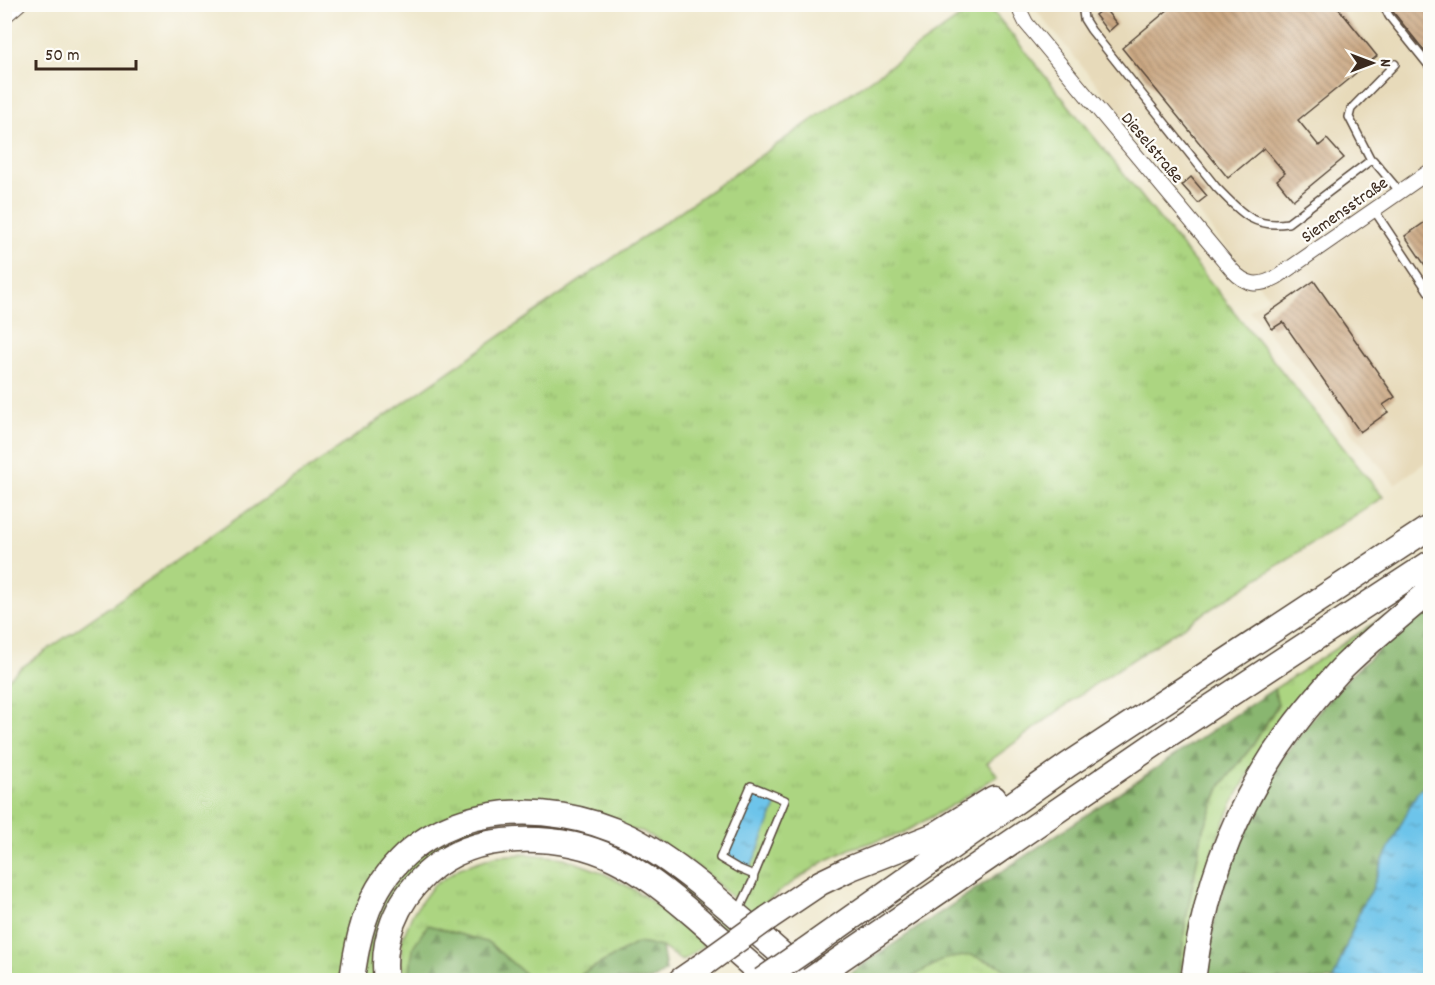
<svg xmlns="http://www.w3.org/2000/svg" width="1435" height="985" viewBox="0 0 1435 985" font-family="Dekko,sans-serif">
  <defs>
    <pattern id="grass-tufts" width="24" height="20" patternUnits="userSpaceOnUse" patternTransform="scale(1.5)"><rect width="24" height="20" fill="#acd581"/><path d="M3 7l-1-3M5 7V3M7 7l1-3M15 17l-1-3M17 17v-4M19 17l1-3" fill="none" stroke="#95b76f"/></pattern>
    <pattern id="forest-firs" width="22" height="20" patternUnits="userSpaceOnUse" patternTransform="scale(1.5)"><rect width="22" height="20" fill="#89b66f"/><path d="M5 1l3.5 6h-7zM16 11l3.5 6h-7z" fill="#71945b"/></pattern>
    <pattern id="water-ripples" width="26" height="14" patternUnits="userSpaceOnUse" patternTransform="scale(1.5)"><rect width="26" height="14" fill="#6dc4ea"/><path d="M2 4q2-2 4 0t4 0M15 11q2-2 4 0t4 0" fill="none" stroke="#5b9fbd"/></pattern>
    <pattern id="building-back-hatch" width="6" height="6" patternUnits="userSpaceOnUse" patternTransform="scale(1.5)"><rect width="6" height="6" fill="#caa782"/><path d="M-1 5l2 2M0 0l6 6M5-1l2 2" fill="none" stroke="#a5886a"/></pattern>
  </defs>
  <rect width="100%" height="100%" fill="#fdfcf7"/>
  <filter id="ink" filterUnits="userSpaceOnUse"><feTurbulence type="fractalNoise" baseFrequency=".0167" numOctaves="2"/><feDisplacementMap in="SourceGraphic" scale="12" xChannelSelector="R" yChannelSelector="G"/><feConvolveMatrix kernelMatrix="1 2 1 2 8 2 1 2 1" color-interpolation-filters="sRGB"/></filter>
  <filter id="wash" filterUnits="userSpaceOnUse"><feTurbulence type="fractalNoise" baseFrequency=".008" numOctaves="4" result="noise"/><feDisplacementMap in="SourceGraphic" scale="24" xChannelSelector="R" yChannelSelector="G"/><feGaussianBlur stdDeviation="1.35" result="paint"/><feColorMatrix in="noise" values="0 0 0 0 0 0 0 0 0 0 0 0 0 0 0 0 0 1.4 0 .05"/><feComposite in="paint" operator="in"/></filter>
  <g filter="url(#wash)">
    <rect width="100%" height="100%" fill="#efe8ce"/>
    <!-- built -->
    <path fill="#e7daba" d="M1032,5H1430V459L1395,484L1249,310L1269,297L1216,235L1138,135Z"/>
    <!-- grass -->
    <path fill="url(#grass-tufts)" stroke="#748050" stroke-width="1.5" d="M978,5H988L1383,497L1095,684L987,763L998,775L958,802L901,834L852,848L825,861L787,886L750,914L702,870L642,831L458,812L416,832L386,861L361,898L347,939L340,980H5V682L18,670Z
      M1385,616L1334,661L1293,705L1262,750L1232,804L1209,860L1183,980H1179L1185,925L1202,834L1221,786L1253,745L1278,705L1274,689Z
      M558,822L643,853L728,926L724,929L661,875L627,851L596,838L563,830L529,828L499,829L468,836L421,864L376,980H360L379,903L416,856L466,828Z
      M527,854L564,858L601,872L633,889L663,909L705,944L682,961L662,947L637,943L571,980H532L489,943L411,961L410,980H403L401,970L402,940L413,913L433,886L460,868L495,856Z
      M971,955L999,965L1016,980H907L944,959Z"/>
    <!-- forest -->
    <path fill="url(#forest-firs)" stroke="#627046" stroke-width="1.5" d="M1430,605V781L1417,793L1383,860L1371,892L1362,905L1333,980H1205L1213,926L1228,871L1250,817L1278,764L1312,719L1350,676L1399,631Z
      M1274,689L1278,704L1253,745L1221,785L1202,834L1185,925L1179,980H1016L999,965L971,955L944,959L907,980H840Z
      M428,925L489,943L532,980H410L411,961L414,945Z
      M637,943L662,947L666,971L652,980H571Z"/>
    <!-- water -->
    <path fill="url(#water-ripples)" stroke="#547784" stroke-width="1.5" d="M1430,781V980H1333L1362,905L1371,892L1383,860L1417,793Z
      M753,790L778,801L751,867L726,856Z"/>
    <g id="blocks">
      <!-- building -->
      <path fill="url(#building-back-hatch)" d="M1175,4H1335L1377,56L1298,120L1319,146L1327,139L1344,158L1293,200L1277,180L1285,173L1264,148L1228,178L1122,48Z
        M1399,4H1431V59L1394,13L1392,10Z
        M1104,8L1117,24L1108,32L1095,15Z
        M1191,177L1207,196L1198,203L1182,185Z
        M1431,218V274L1405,236Z
        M1314,281L1395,397L1383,405L1388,412L1360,432L1283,322L1272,329L1264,316Z"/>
    </g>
  </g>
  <g filter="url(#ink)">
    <use href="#blocks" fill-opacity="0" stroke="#564638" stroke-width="1.5"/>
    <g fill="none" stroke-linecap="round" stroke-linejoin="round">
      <defs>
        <path id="service" d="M1082,4L1084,19L1091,30L1216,187C1239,210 1252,229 1288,223L1371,160H1373L1400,192
          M1385,4V8L1389,16L1430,67
          M1371,160L1349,117L1351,109L1395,64
          M1374,210L1430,294
          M738,912L753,881L754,875L785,800L751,786L720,858L737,868L754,875"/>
        <path id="minor" d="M1018,4L1021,13L1026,23L1232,270C1247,286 1258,287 1277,277L1430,171
          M4,17L19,4"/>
        <path id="motorway" d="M768,918L820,883L851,868L935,835L994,798
          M804,951L1068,765L1430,527
          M823,971L1168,735L1430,563
          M352,980C356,949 362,917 378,889C429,802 546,796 629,837C661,853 688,874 715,897C748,924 779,952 811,980
          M386,980C381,940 396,902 426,874C451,851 483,841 517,840C596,837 639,868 696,917C720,938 744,959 768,980
          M681,980L700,967
          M1193,980C1196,961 1198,941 1203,922C1221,837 1263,759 1320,693C1328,684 1336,674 1344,666C1372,639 1401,615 1430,591"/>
      </defs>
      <!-- service casing -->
      <use href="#service" stroke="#564638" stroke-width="10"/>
      <!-- minor casing -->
      <use href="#minor" stroke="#564638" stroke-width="16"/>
      <!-- motorway casing -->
      <use href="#motorway" stroke="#564638" stroke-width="27"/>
      <!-- service -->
      <use href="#service" stroke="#fff" stroke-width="7"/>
      <!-- minor -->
      <use href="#minor" stroke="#fff" stroke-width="14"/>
      <!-- motorway -->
      <use href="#motorway" stroke="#fff" stroke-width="24"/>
      <defs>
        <path id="motorway-bridge" d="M700,967L768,918
          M762,980L804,951
          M810,980L823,971"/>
      </defs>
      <!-- motorway-bridge casing -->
      <use href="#motorway-bridge" stroke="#564638" stroke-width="27" stroke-linecap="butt"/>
      <!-- motorway-bridge -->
      <use href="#motorway-bridge" stroke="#fff" stroke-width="24"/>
    </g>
  </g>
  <g text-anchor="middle" stroke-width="4.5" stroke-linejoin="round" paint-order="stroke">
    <!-- street labels -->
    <g font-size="18" fill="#3b2a1e" stroke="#fdfcf7">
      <text transform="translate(1153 147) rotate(50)" y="6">Dieselstraße</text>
      <text transform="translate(1344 209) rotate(-35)" y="6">Siemensstraße</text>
    </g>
  </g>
  <!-- margin -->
  <rect width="1435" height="985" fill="none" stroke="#fdfcf7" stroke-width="24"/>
  <!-- north arrow -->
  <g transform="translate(1372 63) rotate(90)" stroke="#fdfcf7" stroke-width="4.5" paint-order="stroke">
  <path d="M0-4.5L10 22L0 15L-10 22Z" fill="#3b2a1e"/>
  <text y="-9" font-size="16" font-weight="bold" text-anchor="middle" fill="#3b2a1e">N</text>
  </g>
  <!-- scale -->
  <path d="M36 60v9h100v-9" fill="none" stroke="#3b2a1e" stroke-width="3"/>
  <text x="45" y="60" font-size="18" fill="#3b2a1e" stroke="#fdfcf7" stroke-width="4.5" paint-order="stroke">50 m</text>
</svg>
